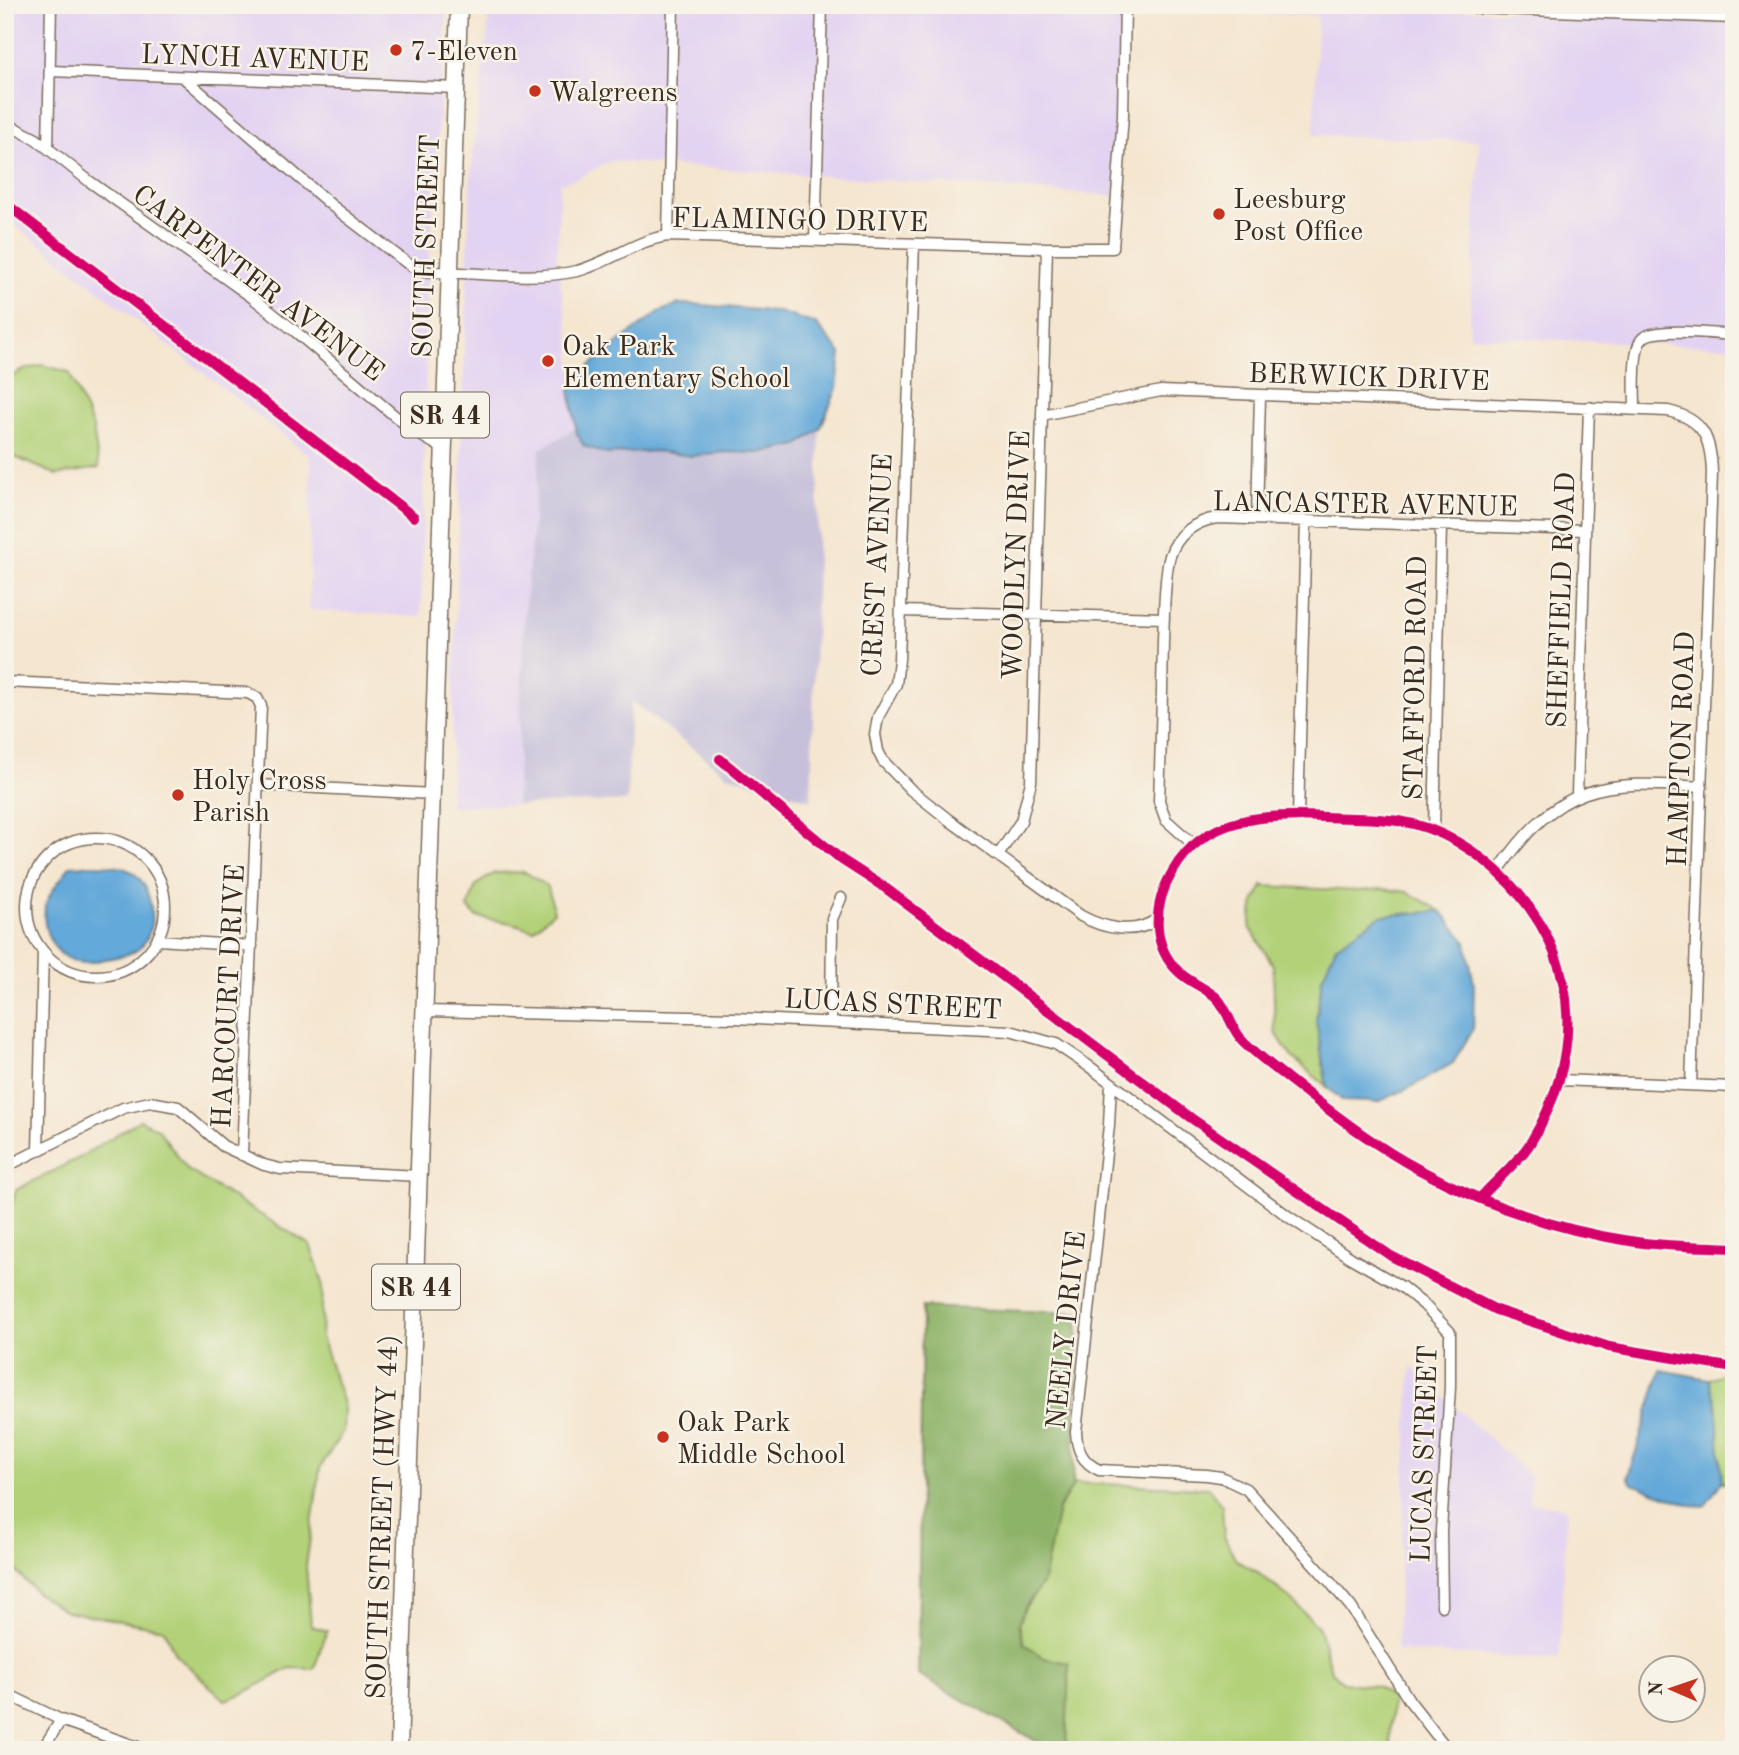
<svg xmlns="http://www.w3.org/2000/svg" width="1739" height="1755" viewBox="0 0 1739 1755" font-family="'Old Standard TT',serif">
  <rect width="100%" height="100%" fill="#f7f3e8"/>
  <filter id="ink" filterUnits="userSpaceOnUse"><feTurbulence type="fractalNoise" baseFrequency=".0143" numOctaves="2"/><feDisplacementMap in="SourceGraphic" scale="14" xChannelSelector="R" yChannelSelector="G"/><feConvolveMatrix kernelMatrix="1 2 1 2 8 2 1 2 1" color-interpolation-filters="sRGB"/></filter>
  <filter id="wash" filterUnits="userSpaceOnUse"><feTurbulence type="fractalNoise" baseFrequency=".00686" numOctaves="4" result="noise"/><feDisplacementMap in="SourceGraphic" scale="28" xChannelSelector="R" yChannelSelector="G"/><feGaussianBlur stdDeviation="1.57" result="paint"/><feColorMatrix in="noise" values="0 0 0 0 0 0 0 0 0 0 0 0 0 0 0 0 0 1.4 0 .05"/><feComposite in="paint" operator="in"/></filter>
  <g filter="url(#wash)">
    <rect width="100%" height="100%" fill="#f5e6d0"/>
    <!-- built -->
    <path fill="#e3d3f2" d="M5,5H447L428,274L421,617L309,610L311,457L5,217Z
      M490,5H1345L1734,21V347L1469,336L1479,141L1314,135L1317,16L1124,6L1115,196L610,161L576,179L560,183L557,262L570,338L572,371L576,381L570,389L576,428L540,449L525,605L516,805L450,806L470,185Z
      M1411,1366L1531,1477L1529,1502L1567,1509L1559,1660L1396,1651Z"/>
    <!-- industrial -->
    <path fill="#c6c0da" d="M576,428L578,439L607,454L654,451L691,456L722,452L759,453L798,445L820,429L811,800L727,775L631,701L627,801L516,805L525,605L540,449Z"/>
    <!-- green -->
    <path fill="#b2d178" stroke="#767e4b" stroke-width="2" d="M42,365L69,372L93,428L99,468L57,475L5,453V381L21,371Z
      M525,872L548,887L554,912L533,930L512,923L477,917L468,908L476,885L495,873Z
      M1263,886L1358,891L1382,889L1407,892L1441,911L1380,916L1316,1021L1327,1087L1291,1056L1275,1032L1273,965L1250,927L1254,902Z
      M140,1120L158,1129L188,1170L310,1245L323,1283L321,1337L344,1407L343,1431L320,1468L306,1566L311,1626L327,1631L314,1669L290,1668L242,1694L225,1700L175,1654L164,1629L66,1611L38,1594L5,1560V1289L8,1214L16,1190L79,1158Z
      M1734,1369V1487L1722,1481L1716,1403L1709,1379Z
      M1075,1483L1209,1488L1222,1506L1224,1536L1235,1559L1258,1573L1292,1600L1319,1628L1331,1671L1344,1683L1377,1686L1392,1699L1390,1750H1066L1068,1664L1044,1658L1024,1644L1019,1624L1025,1607L1043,1582L1058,1509Z"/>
    <!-- forest -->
    <path fill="#8db368" stroke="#646e43" stroke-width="2" d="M922,1307L1078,1313L1073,1486L1058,1509L1043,1582L1025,1607L1019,1624L1024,1644L1044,1658L1069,1663L1066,1750H1052L918,1675Z"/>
    <!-- water -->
    <path fill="#63a9d9" stroke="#4f6a7c" stroke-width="2" d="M679,304H692L779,312L816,324L841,353L837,388L820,429L798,445L759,453L722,452L691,456L655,451L607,454L584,446L577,434L570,389L581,373L623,339L659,312Z
      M86,865C113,865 139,864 148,895C154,913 154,938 137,950C129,956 115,957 106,959C96,961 83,965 74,961C52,953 42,930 45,908C47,895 62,878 70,866Z
      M1441,911L1466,942L1474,984L1473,1029L1453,1063L1411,1087L1378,1102L1343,1101L1327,1087L1316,1021L1322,978L1336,946L1380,916Z
      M1661,1370L1709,1379L1716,1403L1722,1481L1705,1506L1690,1505L1632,1484L1628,1477Z"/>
  </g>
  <g filter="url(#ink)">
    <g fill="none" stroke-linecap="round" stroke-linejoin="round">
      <defs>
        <path id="minor" d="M51,71L457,88
          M184,78L331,205L407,263L418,270L430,272C476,272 531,281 577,271C609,263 635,240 668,236L1047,248H1113L1123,115L1125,5
          M5,123L36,139L89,181L253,298L296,332L396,417L420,435L444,449
          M48,148L51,5
          M668,236L673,5
          M815,241L822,5
          M914,244L899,660L896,684L878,717L875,734L878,751L883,761L911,790L949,820L1081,916C1103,928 1135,936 1157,919
          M1635,409C1635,394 1632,350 1642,339C1652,326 1717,334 1734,335
          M1042,415L1161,391L1668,411C1704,419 1711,439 1712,473L1691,1085
          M1257,519L1260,395
          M901,611L1164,618
          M5,682L248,693L257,698L261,706L242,1155
          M259,785L433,794
          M1577,794L1589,407
          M1298,816L1306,521
          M1434,831L1441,526
          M27 907a69 69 0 1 1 138 0a69 69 0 1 1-138 0Z
          M1194,845L1166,820L1159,801C1161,748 1162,694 1163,641C1164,619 1164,575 1170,556C1177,534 1196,521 1217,518L1584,530
          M999,854L1021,821L1031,782L1047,248
          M1498,871C1559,783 1601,780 1702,787
          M158,940L252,946
          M425,1011L734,1018L1010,1031L1056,1044L1090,1067L1289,1217L1351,1258L1402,1287L1424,1305L1450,1332V1387L1441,1531L1442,1606
          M831,1022L832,919L841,898
          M1560,1080L1734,1087
          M1111,1083L1109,1125L1076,1432C1077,1450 1082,1462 1099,1470L1207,1475L1221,1477L1246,1489L1330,1582L1351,1607L1409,1700L1448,1750
          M38,1151L43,952
          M5,1167L123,1108L150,1102L178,1107L223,1146L264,1165L280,1169L420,1176
          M1481,1197C1497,1179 1518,1163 1531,1142C1581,1059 1582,969 1518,893C1491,861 1455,835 1414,824C1386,817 1354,819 1325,817C1267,814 1205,815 1173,871C1153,904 1150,946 1180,973C1191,983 1206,988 1217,998C1229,1011 1231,1030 1244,1042C1264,1061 1286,1077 1308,1094C1343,1121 1379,1148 1418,1169C1483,1204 1557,1230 1630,1241C1664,1247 1699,1246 1734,1248
          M5,1693L61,1720L146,1750
          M42,1750L61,1720"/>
        <path id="primary" d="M399,1750L459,5"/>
        <path id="trunk" d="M1475,5L1734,15"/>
      </defs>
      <!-- minor casing -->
      <use href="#minor" stroke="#7c6c5c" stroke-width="13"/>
      <!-- primary casing -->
      <use href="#primary" stroke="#7c6c5c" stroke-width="19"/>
      <!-- trunk casing -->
      <use href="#trunk" stroke="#7c6c5c" stroke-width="19"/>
      <!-- minor -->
      <use href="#minor" stroke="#fff" stroke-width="10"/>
      <!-- primary -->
      <use href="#primary" stroke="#fff" stroke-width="16"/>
      <!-- trunk -->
      <use href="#trunk" stroke="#fff" stroke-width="16"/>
      <defs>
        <path id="cycleway" d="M5,203L414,517
          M720,759L842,860L884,887L1191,1118L1391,1256L1496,1310L1609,1347L1734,1368
          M1481,1197C1497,1179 1518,1163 1531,1142C1581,1059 1582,969 1518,893C1491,861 1455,835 1414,824C1386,817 1354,819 1325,817C1267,814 1205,815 1173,871C1153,904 1150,946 1180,973C1191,983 1206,988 1217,998C1229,1011 1231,1030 1244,1042C1264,1061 1286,1077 1308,1094C1343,1121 1379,1148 1418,1169C1483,1204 1557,1230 1630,1241C1664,1247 1699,1246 1734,1248"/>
      </defs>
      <!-- cycleway casing -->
      <use href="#cycleway" stroke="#f7f3e8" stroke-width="15"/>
      <!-- cycleway -->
      <use href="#cycleway" stroke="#d6006c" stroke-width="10"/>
    </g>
  </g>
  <!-- markers -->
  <g fill="#c8321e" stroke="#f7f3e8" stroke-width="2.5">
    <circle cx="396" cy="50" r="7"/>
    <circle cx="535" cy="91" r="7"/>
    <circle cx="1219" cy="214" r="7"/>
    <circle cx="548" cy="361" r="7"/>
    <circle cx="178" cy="795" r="7"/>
    <circle cx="663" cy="1437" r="7"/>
  </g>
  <g text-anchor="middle" stroke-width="5" stroke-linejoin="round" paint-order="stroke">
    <!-- shield labels -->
    <g fill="#f7f3e8" stroke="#73665b" stroke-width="2">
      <rect x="401" y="392.5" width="88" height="45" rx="5"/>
      <rect x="372" y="1264.5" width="88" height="45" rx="5"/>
    </g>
    <g font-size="26" font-weight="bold" fill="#3b2a1e">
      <text x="445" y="424">SR 44</text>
      <text x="416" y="1296">SR 44</text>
    </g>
    <!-- poi labels -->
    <g font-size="28" fill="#3b2a1e" stroke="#f7f3e8" text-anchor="start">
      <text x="410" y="60">7-Eleven</text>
      <text x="549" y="101">Walgreens</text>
      <text x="1233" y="208">Leesburg<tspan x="1233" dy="32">Post Office</tspan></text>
      <text x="562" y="355">Oak Park<tspan x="562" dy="32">Elementary School</tspan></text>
      <text x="192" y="789">Holy Cross<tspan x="192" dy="32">Parish</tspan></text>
      <text x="677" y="1431">Oak Park<tspan x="677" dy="32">Middle School</tspan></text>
    </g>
    <!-- street labels -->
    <g font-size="28" fill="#3b2a1e" stroke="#f7f3e8">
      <text transform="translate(255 57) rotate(2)" y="10">LYNCH AVENUE</text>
      <text transform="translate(800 219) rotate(1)" y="10">FLAMINGO DRIVE</text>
      <text transform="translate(425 246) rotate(-88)" y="10">SOUTH STREET</text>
      <text transform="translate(259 282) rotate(37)" y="10">CARPENTER AVENUE</text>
      <text transform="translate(1369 376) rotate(2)" y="10">BERWICK DRIVE</text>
      <text transform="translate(1365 503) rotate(1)" y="10">LANCASTER AVENUE</text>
      <text transform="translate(1015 555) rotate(-88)" y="10">WOODLYN DRIVE</text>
      <text transform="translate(876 565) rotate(-87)" y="10">CREST AVENUE</text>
      <text transform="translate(1560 600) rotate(-88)" y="10">SHEFFIELD ROAD</text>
      <text transform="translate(1414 678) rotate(-89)" y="10">STAFFORD ROAD</text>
      <text transform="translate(1680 749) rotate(-88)" y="10">HAMPTON ROAD</text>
      <text transform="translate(227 996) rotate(-87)" y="10">HARCOURT DRIVE</text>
      <text transform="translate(893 1003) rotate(3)" y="10">LUCAS STREET</text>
      <text transform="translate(1065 1330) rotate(-84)" y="10">NEELY DRIVE</text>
      <text transform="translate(1423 1454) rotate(-88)" y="10">LUCAS STREET</text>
      <text transform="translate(381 1517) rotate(-88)" y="10">SOUTH STREET (HWY 44)</text>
    </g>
  </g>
  <!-- margin -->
  <rect width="1739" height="1755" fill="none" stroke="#f7f3e8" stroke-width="28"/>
  <!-- north arrow -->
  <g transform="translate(1672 1689) rotate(272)"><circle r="33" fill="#f7f3e8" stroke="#aca397" stroke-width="2"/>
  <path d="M0-5L12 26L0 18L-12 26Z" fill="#c8321e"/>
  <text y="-10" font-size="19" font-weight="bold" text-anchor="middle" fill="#3b2a1e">N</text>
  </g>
</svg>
